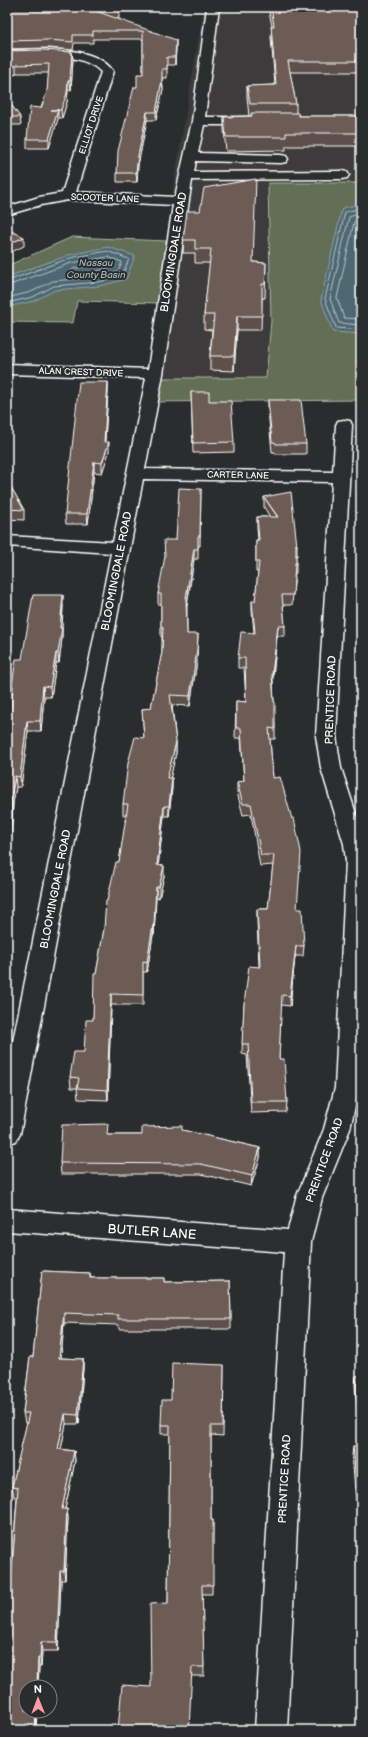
<svg xmlns="http://www.w3.org/2000/svg" width="368" height="1737" viewBox="0 0 368 1737" font-family="'Balsamiq Sans',sans-serif">
  <rect width="100%" height="100%" fill="#2a2d2e"/>
  <filter id="ink" filterUnits="userSpaceOnUse"><feTurbulence type="fractalNoise" baseFrequency=".025" numOctaves="2"/><feDisplacementMap in="SourceGraphic" scale="8" xChannelSelector="R" yChannelSelector="G"/><feConvolveMatrix kernelMatrix="1 2 1 2 8 2 1 2 1" color-interpolation-filters="sRGB"/></filter>
  <g filter="url(#ink)">
    <!-- built -->
    <path fill="#3e3b3a" d="M204,7H361V183H269L271,321L266,378H151L159,303L174,182Z"/>
    <!-- green -->
    <path fill="#626e55" stroke="#b0b6aa" d="M268,183H361V400L147,402L151,378H266L271,321Z
      M72,237L166,241L159,303L77,301L73,323L7,322V266Z"/>
    <!-- water -->
    <path fill="#4d6872" stroke="#94a4aa" d="M361,204V334L333,332L321,300L342,208Z
      M108,247L135,256L126,279L100,286L55,290L34,301L7,307V277L69,255Z"/>
    <g fill="none" stroke-linecap="round" stroke-linejoin="round">
      <!-- shore -->
      <path stroke="#b8c3c7" stroke-width="1" d="M361,208L345,212L325,299L336,328L361,330
        M361,213L349,217L330,299L339,323L361,325
        M361,219L354,222L337,298L344,318L361,319
        M107,263L112,264V267L97,271L72,274L70,272L73,269Z
        M7,281L70,258L107,251L129,259L122,276L99,282L54,286L33,297L7,303
        M7,286L71,263L108,257L122,262L118,272L98,277L53,281L31,292L7,298"/>
      <defs>
        <path id="minor" d="M207,7H219L205,117H253L258,118L259,121L258,124L253,125H204L198,153L281,155L286,156L288,159L286,162L281,163L196,161L194,172L342,171L347,172L349,175L347,178L342,179L192,180L163,374L145,469L333,472L336,425L338,421L344,420L350,421L352,425L336,736L341,768L361,829V1044L359,1088L350,1129L322,1198L311,1242L287,1730H255L284,1252L7,1231V1209L288,1230L296,1198L324,1129L335,1088L346,861L344,844L321,768L316,736L332,482L143,479L20,1134L16,1141L7,1144V1071L111,553L7,546V536L113,542L146,378L7,374V364L148,369L173,205L68,200L41,205L7,215V207L39,197L62,193L101,72C80,50 35,57 7,58V50C37,50 93,43 113,71L76,192L175,197L192,121Z"/>
      </defs>
      <!-- minor casing -->
      <use href="#minor" stroke="#fff" stroke-width="3"/>
      <!-- minor -->
      <use href="#minor" fill="#2a2d2e" fill-rule="evenodd"/>
    </g>
    <!-- wall -->
    <path fill="#5d4f49" stroke="#fff" d="M7,7H119V18H117L176,48L175,65H167V78H162L163,89L156,120H147L138,165L137,182H117V173L137,87L143,74V39H93V43H74L73,50L49,48L7,49Z
      M268,7H361V72H290L296,104V113L299,116H361V146H286V150L226,151L224,130V117L251,116H249L247,97V86L275,85L271,37L272,26Z
      M7,51L72,52L73,60L71,90H68L67,102L62,118H58L49,148H27V139L41,108L47,92L49,73H16Z
      M7,99L20,117L21,125H7Z
      M184,231L253,262L266,263L265,298H262L261,330H237L234,371L210,370V356L212,330L204,329V315L210,263H195V253H183Z
      M108,382V392L105,442L109,452L102,473L94,472L88,524H66L65,514Z
      M191,392L209,401L234,442V452L193,453Z
      M268,400L306,444V454H275V452H272L268,410Z
      M7,480L24,510V520L7,519Z
      M201,489L200,546H198V559H194L187,607V634L197,661L190,706L172,705L176,742V753L170,778H172V788L169,816H164L158,866L164,876L159,898L156,897L154,935H153L147,972H143V1005H111L108,1100L78,1099L77,1088H71L70,1077L84,1052L93,1020L96,974L104,929L107,901L119,862L127,815H123V804L144,738L142,709L151,708L162,652V637H161V604H158V594L176,540Z
      M264,497L297,546V556L296,555V573H295L292,605H283L285,626V636H277L273,678L275,729V739H270L273,778L304,946L303,956H295L290,1006L281,1005L279,1059L287,1102L286,1112L251,1113L247,1055L242,1054L244,1004L259,966L257,920V909H268L273,865L260,866L251,814L243,815L237,792V782L244,781L241,738H235L236,701L246,702L244,668H238V658L254,632L252,611V601H255L258,572H256V540H258L257,527V517H270L264,507Z
      M63,605L62,628V638L59,663H56L51,697H44L41,731H28L21,787H16L13,803L10,850L9,730L13,694L12,685L22,659Z
      M182,1130L260,1148V1158L251,1186L201,1174H61L60,1163L108,1135H142Z
      M42,1271L90,1273L91,1278H164V1282L230,1281L231,1319V1329H119L118,1325L64,1323L61,1358L83,1359V1368L79,1424H66L61,1449L74,1451L75,1461L65,1509H67L68,1518L65,1580H61L58,1651H42L41,1667H39L38,1687H26V1711H37L36,1730H7V1595H10L17,1497H14L12,1487L27,1423H25L23,1413L30,1357H33Z
      M224,1365L223,1436L211,1435V1520H213L212,1594H202L204,1676H192L151,1687L168,1603L170,1434H161V1425L171,1400Z
      M356,1376H361V1518V1513L357,1514L352,1455L353,1446H361L355,1386Z"/>
    <!-- shaded-wall -->
    <path fill="#4c403c" stroke="#fff" d="M176,40V48L175,65V57Z
      M72,52L73,60L71,90L70,81Z
      M16,65V73L7,82V74Z
      M162,80L163,89L156,120V112Z
      M68,81V90L67,102L62,118L61,110Z
      M58,110V119L49,148V139Z
      M147,112V120L138,165L137,182L136,173L138,156Z
      M24,237V246L7,254V245Z
      M237,316V330L234,371V356Z
      M108,382V392L104,452V442Z
      M109,442V452L102,473V463Z
      M94,462V472L88,524L87,514Z
      M194,549V559L186,609V598Z
      M63,595V605L62,629V628V638L59,663L58,653Z
      M278,626L277,636L272,685V674Z
      M198,634L197,661L190,706V696Z
      M56,653V663L51,697L50,687Z
      M43,686L44,697L41,731L40,721Z
      M27,721L28,731L21,787L20,777Z
      M176,742V753L168,788L167,778Z
      M15,776L16,787L13,803L10,850L7,863V848L12,792Z
      M172,778V788L169,816V806Z
      M164,806V816L157,876V865Z
      M164,866V876L159,898V887Z
      M156,887V897L154,935V925Z
      M153,925V935L147,972V962Z
      M296,946L290,1006V996Z
      M111,994V1005L108,1100L107,1090Z
      M260,1148V1158L251,1186L252,1176Z
      M64,1313V1323L60,1368L59,1358Z
      M83,1359V1368L79,1424L78,1415Z
      M65,1414L66,1424L59,1459L58,1449Z
      M74,1451L75,1461L63,1518L62,1509Z
      M67,1509L68,1518L65,1580L64,1571Z
      M60,1571L61,1580L58,1651L57,1642Z
      M41,1642L42,1651L41,1667L40,1658Z
      M38,1658L39,1667L38,1687H37Z
      M36,1711H37L36,1730H35Z"/>
    <!-- building -->
    <path fill="#6c5c55" stroke="#fff" d="M7,7H119V10L96,11L176,40L175,57H167V69H162V80L156,112H147L138,156L136,173H117L118,151L134,87H137V74H143V31H93V35H73V42L48,40L7,41Z
      M271,7H361V61H288L296,104H250L247,86L276,85L271,26H274Z
      M43,50L72,52L70,81H68L67,93L61,110H51H58L49,139H27L30,107L41,108L47,92L49,64L16,65L7,74V51Z
      M7,99L20,117H7Z
      M251,113H298L299,116H361V133H286V137H226L224,117L252,116Z
      M256,179L253,262L266,263L265,284H262V316H237L234,356H210L214,315H204L211,249H195V240H183L187,211H200L204,188Z
      M7,229L24,237L7,245Z
      M79,382H108L104,442H109L102,463L94,462L87,514H65Z
      M191,392H209V401H231L234,442L193,443Z
      M268,400H301L306,444H276L275,442H272Z
      M7,480L24,510L7,509Z
      M179,488L201,489L200,536H198V549H194L186,598L187,634H198L197,650L190,696L170,695L176,742L167,778H172L169,806H164L157,865L164,866L159,887H156L154,925H153L147,962L143,961V995L111,994L107,1090L77,1088L79,1078L70,1077L74,1052H84L86,1020H93L94,974H96L104,929L106,901H107L116,862H119L128,804H123L128,763L135,737L144,738L142,709L151,708L162,652L163,627H161V594H158L165,556L164,540H176Z
      M291,492L297,546L296,544V563H295L293,595H282L285,626H278L272,674L274,702H275V729L269,728L273,778L280,777L292,819L294,818L301,852L297,909H302L304,946H296L290,996L282,995L279,1059H284L287,1102H251L248,1044H242L244,1004L249,966L260,967L257,909H268L274,855H261L251,804H243L237,782L244,781L241,728H236V701L246,702L245,658H238L241,632L255,633L252,601H255L259,562H256V540H259L257,517H278L264,497Z
      M33,595H63L60,628H62L58,653H56L50,687L43,686L40,721H27L20,777L15,776L12,792L9,840L7,848V730H9L13,686L12,685L16,659H22Z
      M108,1124L107,1135H142V1127L182,1126V1130L260,1148L252,1176L201,1164L60,1163L62,1125Z
      M42,1271L90,1273V1278H164V1282L230,1281L231,1319H118V1315L64,1313L59,1358L83,1359L78,1415L65,1414L58,1449L74,1451L62,1509H67L64,1571H60L57,1642H41L40,1658H38L37,1687H26V1711H36L35,1730H7V1595H10L18,1488L12,1487L29,1413H23L30,1357H33Z
      M172,1363L224,1365L223,1426H211V1520H213V1585H202L204,1667H192L189,1730H118L122,1685L151,1687L150,1604L168,1603L170,1425H161L162,1400H171Z
      M356,1376H361V1425Z
      M353,1446H361V1504H358Z"/>
  </g>
  <g text-anchor="middle" stroke-width="4" stroke-linejoin="round" paint-order="stroke">
    <!-- far-street labels -->
    <g font-size="9" fill="#fff" stroke="#2a2d2e">
      <text transform="translate(91 125) rotate(-72)" y="3">ELLIOT DRIVE</text>
      <text transform="translate(105 198) rotate(2)" y="3">SCOOTER LANE</text>
      <text transform="translate(81 372) rotate(2)" y="3">ALAN CREST DRIVE</text>
      <text transform="translate(238 475) rotate(1)" y="3">CARTER LANE</text>
    </g>
    <!-- far-water labels -->
    <g font-size="10" font-style="italic" fill="#a6b4b8" stroke="#2a2d2e">
      <text x="96" y="266">Nassau<tspan x="96" dy="12">County Basin</tspan></text>
    </g>
    <!-- street labels -->
    <g font-size="11" fill="#fff" stroke="#2a2d2e">
      <text transform="translate(173 252) rotate(-81)" y="4">BLOOMINGDALE ROAD</text>
      <text transform="translate(116 571) rotate(-79)" y="4">BLOOMINGDALE ROAD</text>
      <text transform="translate(330 700) rotate(-88)" y="4">PRENTICE ROAD</text>
      <text transform="translate(55 889) rotate(-79)" y="4">BLOOMINGDALE ROAD</text>
      <text transform="translate(324 1160) rotate(-70)" y="4">PRENTICE ROAD</text>
      <text transform="translate(284 1479) rotate(-87)" y="4">PRENTICE ROAD</text>
    </g>
    <!-- near-street labels -->
    <g font-size="13" fill="#fff" stroke="#2a2d2e">
      <text transform="translate(152 1231) rotate(4)" y="5">BUTLER LANE</text>
    </g>
  </g>
  <!-- margin -->
  <rect width="368" height="1737" fill="none" stroke="#2a2d2e" stroke-width="24"/>
  <rect x="12" y="12" width="344" height="1713" fill="none" stroke="#fff" stroke-width="1.5" filter="url(#ink)"/>
  <!-- north arrow -->
  <g transform="translate(38 1699) rotate(359)"><circle r="19" fill="#2a2d2e" stroke="#7f8182"/>
  <path d="M0-3L7 15L0 10L-7 15Z" fill="#ff9aa2"/>
  <text y="-6" font-size="11" font-weight="bold" text-anchor="middle" fill="#ffffff">N</text>
  </g>
</svg>
